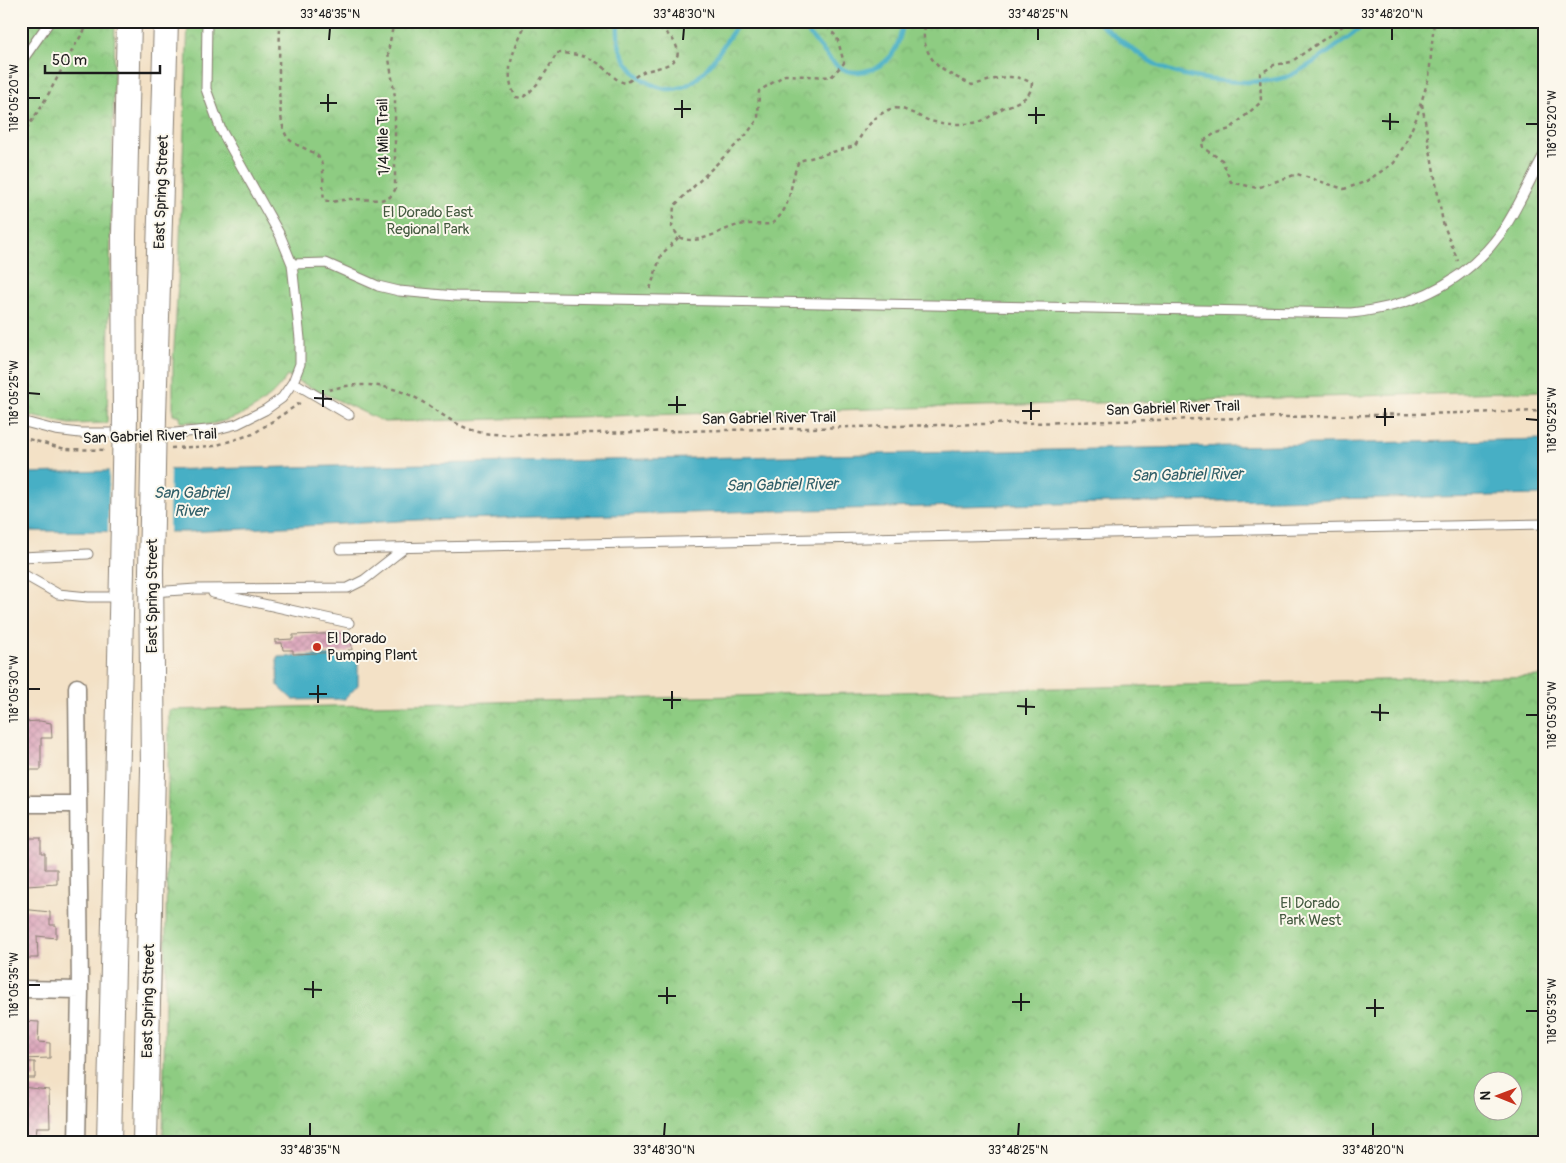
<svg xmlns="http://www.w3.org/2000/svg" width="1566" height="1163" viewBox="0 0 1566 1163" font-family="Pangolin,sans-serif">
  <defs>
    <pattern id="park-crowns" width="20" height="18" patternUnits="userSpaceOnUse" patternTransform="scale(1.25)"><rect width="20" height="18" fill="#8ecc82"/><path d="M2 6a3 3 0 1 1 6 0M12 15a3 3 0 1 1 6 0" fill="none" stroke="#7aaf70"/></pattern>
    <pattern id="building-cross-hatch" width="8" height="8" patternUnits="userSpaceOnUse" patternTransform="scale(1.25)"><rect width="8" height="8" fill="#daa1b8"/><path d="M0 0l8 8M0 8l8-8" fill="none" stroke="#ba8a9e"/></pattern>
  </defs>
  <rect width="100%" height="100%" fill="#fbf7ec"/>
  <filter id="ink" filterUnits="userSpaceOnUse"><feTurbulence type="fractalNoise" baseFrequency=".02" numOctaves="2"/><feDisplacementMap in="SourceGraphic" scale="10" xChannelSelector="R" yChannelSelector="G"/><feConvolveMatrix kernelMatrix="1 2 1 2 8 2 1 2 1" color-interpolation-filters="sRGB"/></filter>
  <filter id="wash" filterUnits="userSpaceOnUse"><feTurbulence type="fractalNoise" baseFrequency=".0096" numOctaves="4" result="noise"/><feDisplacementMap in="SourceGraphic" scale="20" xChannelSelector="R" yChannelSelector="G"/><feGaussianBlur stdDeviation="1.12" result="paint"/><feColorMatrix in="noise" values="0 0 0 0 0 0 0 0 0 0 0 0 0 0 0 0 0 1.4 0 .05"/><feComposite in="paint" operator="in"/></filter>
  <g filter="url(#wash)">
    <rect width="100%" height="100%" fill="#f3e1c6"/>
    <!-- park -->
    <path fill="url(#park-crowns)" stroke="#55744f" fill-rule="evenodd" d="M21,21H115L107,423L70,424L21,414Z
      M188,21H1545V391L384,422L287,376C267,407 233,423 196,426L195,422H180V415H173V364L179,265Z
      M1545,676V1142H163L169,710ZM1484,1080H1514V1110H1484Z"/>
    <!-- water -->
    <path fill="#46afc5" stroke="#316670" d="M1545,439V495L1000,505L418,520L187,532L21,531V473Z
      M358,655V685L345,699L293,700L278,686L277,657Z"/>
    <!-- pier -->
    <path fill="#f3e1c6" d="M170,468L169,535L108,534L109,469Z"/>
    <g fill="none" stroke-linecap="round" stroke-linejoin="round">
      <!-- stream -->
      <path stroke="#46afc5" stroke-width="4.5" d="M618,21C618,33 617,45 623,55C635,80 666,100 692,82C711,69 723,44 737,26L746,21
        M795,21C812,33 820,50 835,64C850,78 877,72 890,57C898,48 901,33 904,21
        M1096,21C1115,36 1134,52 1155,64C1184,81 1254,87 1286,77C1308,69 1350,37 1369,21"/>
    </g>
    <g id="blocks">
      <!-- building -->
      <path fill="url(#building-cross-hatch)" d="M347,633L351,635L352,650H348V652L293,654V650H283L282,643H275V640L293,639V635Z
        M40,721L51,723L52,738H41V770H22L21,722Z
        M22,838H41V853H45V869H57V884L27,886L26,857H22Z
        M21,909L50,912V925H56V938L37,936L38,958H21Z
        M21,1021L39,1022L38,1042L50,1043V1058L21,1059Z
        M21,1062H35V1078H21Z
        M21,1087L49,1090L50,1127H37L36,1136H21Z"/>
    </g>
  </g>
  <g filter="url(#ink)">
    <use href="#blocks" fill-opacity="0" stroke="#887e71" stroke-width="1"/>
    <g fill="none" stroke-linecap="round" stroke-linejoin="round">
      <defs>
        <path id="lane" d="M21,62L50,21
          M292,264L326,263L378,286L399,291L455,296L1351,313C1411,307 1464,284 1501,233C1518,209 1530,179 1545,153
          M293,382L349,415
          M21,421L55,430L80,433H175L218,429L237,424L265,410L282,398L293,382L300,364V339L292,264L280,235L221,130L206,89L207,21
          M340,549L1545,524
          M21,557L88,554
          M21,573L58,594L88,597H121
          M152,592L196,589L348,588L364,580L406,547
          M213,593L349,623"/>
        <path id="street" d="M77,687L80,990L77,1142
          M21,804H77
          M21,989L80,990"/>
        <path id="secondary" d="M154,416L166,21
          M125,417L124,235L129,21
          M109,1142L122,571
          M145,1142L153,770L151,571"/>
      </defs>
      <!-- lane casing -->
      <use href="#lane" stroke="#887e71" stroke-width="11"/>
      <!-- street casing -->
      <use href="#street" stroke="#887e71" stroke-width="19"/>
      <!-- secondary casing -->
      <use href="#secondary" stroke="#887e71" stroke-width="26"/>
      <!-- path -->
      <path stroke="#887e71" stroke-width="2.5" stroke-dasharray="4 4" stroke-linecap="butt" d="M280,21C280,46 275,118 287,137C295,148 316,149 321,161C325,172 322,188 324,200L331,202L349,199L381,200L390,197L395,190V97L388,52L394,21
        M527,21C516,45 501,72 516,97L522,98C538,87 548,69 557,53C573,53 588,56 601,65C611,72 614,81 626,83C631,80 637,75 643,72C653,68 683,66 677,48C673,34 660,29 648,24L647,21
        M821,21L837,37L844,63L831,77L785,75L759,91L758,119L746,135L674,206L672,227L679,237C698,247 720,229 739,225C749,223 760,225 771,224C794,208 788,184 799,161L855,146C863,132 871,118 888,110C903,103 920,120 935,122C946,124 961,125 973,123C987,122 994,111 1006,107C1019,101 1031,99 1032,83C1010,71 995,80 972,85C961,79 945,73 937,65C926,53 919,35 928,21
        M1350,21L1291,62L1274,65L1260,74L1261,102L1230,129L1214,134L1202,142L1203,148L1222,160L1231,182L1257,188L1297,174L1344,189L1365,182L1394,163L1406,142L1416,119L1429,77L1434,21
        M1422,104L1443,223L1458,261
        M21,135C50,100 64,58 91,21
        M650,289L661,255L679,237
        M329,390C358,381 389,384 416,398C433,408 448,420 466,428C480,434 494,434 508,435L1545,411
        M21,437L65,449L106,450
        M171,448L214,446L253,434L303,401"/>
      <!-- lane -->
      <use href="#lane" stroke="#fff" stroke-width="9"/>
      <!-- street -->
      <use href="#street" stroke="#fff" stroke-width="16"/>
      <!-- secondary -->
      <use href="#secondary" stroke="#fff" stroke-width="24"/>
      <defs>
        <path id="secondary-bridge" d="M122,571L125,417
          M151,571L154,416"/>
      </defs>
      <!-- secondary-bridge casing -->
      <use href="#secondary-bridge" stroke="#887e71" stroke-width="26" stroke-linecap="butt"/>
      <!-- secondary-bridge -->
      <use href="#secondary-bridge" stroke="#fff" stroke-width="24"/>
    </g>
  </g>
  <!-- ticks -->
  <path fill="none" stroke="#1c1c1c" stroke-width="2" d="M329,40L330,28M683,40L684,28M1038,40V28M1392,40V28M28,98H40M320,103H337M674,109H691M328,112V94M1028,115H1045M682,118V100M1382,121L1399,122M1036,124V107M1526,124H1538M1390,130V113M28,393L40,394M314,398L332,399M668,405H686M323,407V390M1022,411H1040M677,413V396M1376,417H1394M1526,419L1538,420M1031,420V402M1385,426V408M28,689H40M309,694H327M663,700H681M318,703V685M1017,706L1035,707M672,709V691M1371,712L1389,713M1026,715V698M1526,715H1538M1380,721V704M28,985H40M304,989L322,990M658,996H676M313,998V981M1012,1002H1030M667,1004V987M1366,1008H1384M1021,1011V993M1526,1011H1538M1375,1017V999M310,1136V1123M664,1136L665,1123M1018,1136L1019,1123M1373,1136V1123"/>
  <!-- markers -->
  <circle fill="#c8321e" stroke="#fbf7ec" stroke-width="2" cx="317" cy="647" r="5"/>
  <g text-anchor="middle" stroke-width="4" stroke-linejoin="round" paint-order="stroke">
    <!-- street labels -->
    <g font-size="15" fill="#1c1c1c" stroke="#fbf7ec">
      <text transform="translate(383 137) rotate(-91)" y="5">1/4 Mile Trail</text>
      <text transform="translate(161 192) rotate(-88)" y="5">East Spring Street</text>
      <text transform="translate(1173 408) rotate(-2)" y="5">San Gabriel River Trail</text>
      <text transform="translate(769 418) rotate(-1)" y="5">San Gabriel River Trail</text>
      <text transform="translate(150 436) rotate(-2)" y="5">San Gabriel River Trail</text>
      <text transform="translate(152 596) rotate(-90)" y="5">East Spring Street</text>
      <text transform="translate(148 1001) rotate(-89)" y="5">East Spring Street</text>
    </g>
    <!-- park labels -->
    <g font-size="15" fill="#445a40" stroke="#fbf7ec">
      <text x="428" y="217">El Dorado East<tspan x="428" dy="17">Regional Park</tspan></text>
      <text x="1310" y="908">El Dorado<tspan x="1310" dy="17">Park West</tspan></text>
    </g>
    <!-- poi labels -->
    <g font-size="15" fill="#1c1c1c" stroke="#fbf7ec" text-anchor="start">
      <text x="327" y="643">El Dorado<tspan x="327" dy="17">Pumping Plant</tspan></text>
    </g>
    <!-- water labels -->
    <g font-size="16" font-style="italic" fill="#2f5e68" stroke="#fbf7ec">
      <text transform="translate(1187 474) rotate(-1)" y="6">San Gabriel River</text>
      <text transform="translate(782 484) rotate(-1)" y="6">San Gabriel River</text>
      <text x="191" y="498">San Gabriel<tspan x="191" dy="18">River</tspan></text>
    </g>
  </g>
  <!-- margin -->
  <rect width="1566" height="1163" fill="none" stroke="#fbf7ec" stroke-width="55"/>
  <!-- north arrow -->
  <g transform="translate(1498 1096) rotate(271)"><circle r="24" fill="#fbf7ec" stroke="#a29f99"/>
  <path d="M0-4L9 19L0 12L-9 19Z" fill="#c8321e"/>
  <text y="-8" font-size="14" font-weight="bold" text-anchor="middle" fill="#1c1c1c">N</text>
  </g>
  <!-- scale -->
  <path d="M45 65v8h115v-8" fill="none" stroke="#1c1c1c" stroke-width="2.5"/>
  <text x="52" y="65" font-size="15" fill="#1c1c1c" stroke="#fbf7ec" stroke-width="4" paint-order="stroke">50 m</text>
  <rect x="28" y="28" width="1510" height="1108" fill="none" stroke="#1c1c1c" stroke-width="2"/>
  <g font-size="12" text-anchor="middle" fill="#1c1c1c">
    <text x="330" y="18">33°48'35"N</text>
    <text x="684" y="18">33°48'30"N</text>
    <text x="1038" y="18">33°48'25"N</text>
    <text x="1392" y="18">33°48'20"N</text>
    <text transform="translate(14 98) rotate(-90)" y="4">118°05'20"W</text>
    <text transform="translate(1552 124) rotate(-90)" y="4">118°05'20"W</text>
    <text transform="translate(14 393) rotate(-90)" y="4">118°05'25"W</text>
    <text transform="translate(1552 420) rotate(-90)" y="4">118°05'25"W</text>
    <text transform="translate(14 689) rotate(-90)" y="4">118°05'30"W</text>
    <text transform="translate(1552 715) rotate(-90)" y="4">118°05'30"W</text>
    <text transform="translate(14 985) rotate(-90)" y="4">118°05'35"W</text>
    <text transform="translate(1552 1011) rotate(-90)" y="4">118°05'35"W</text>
    <text x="310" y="1154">33°48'35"N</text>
    <text x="664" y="1154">33°48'30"N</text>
    <text x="1018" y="1154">33°48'25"N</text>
    <text x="1373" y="1154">33°48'20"N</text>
  </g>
</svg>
